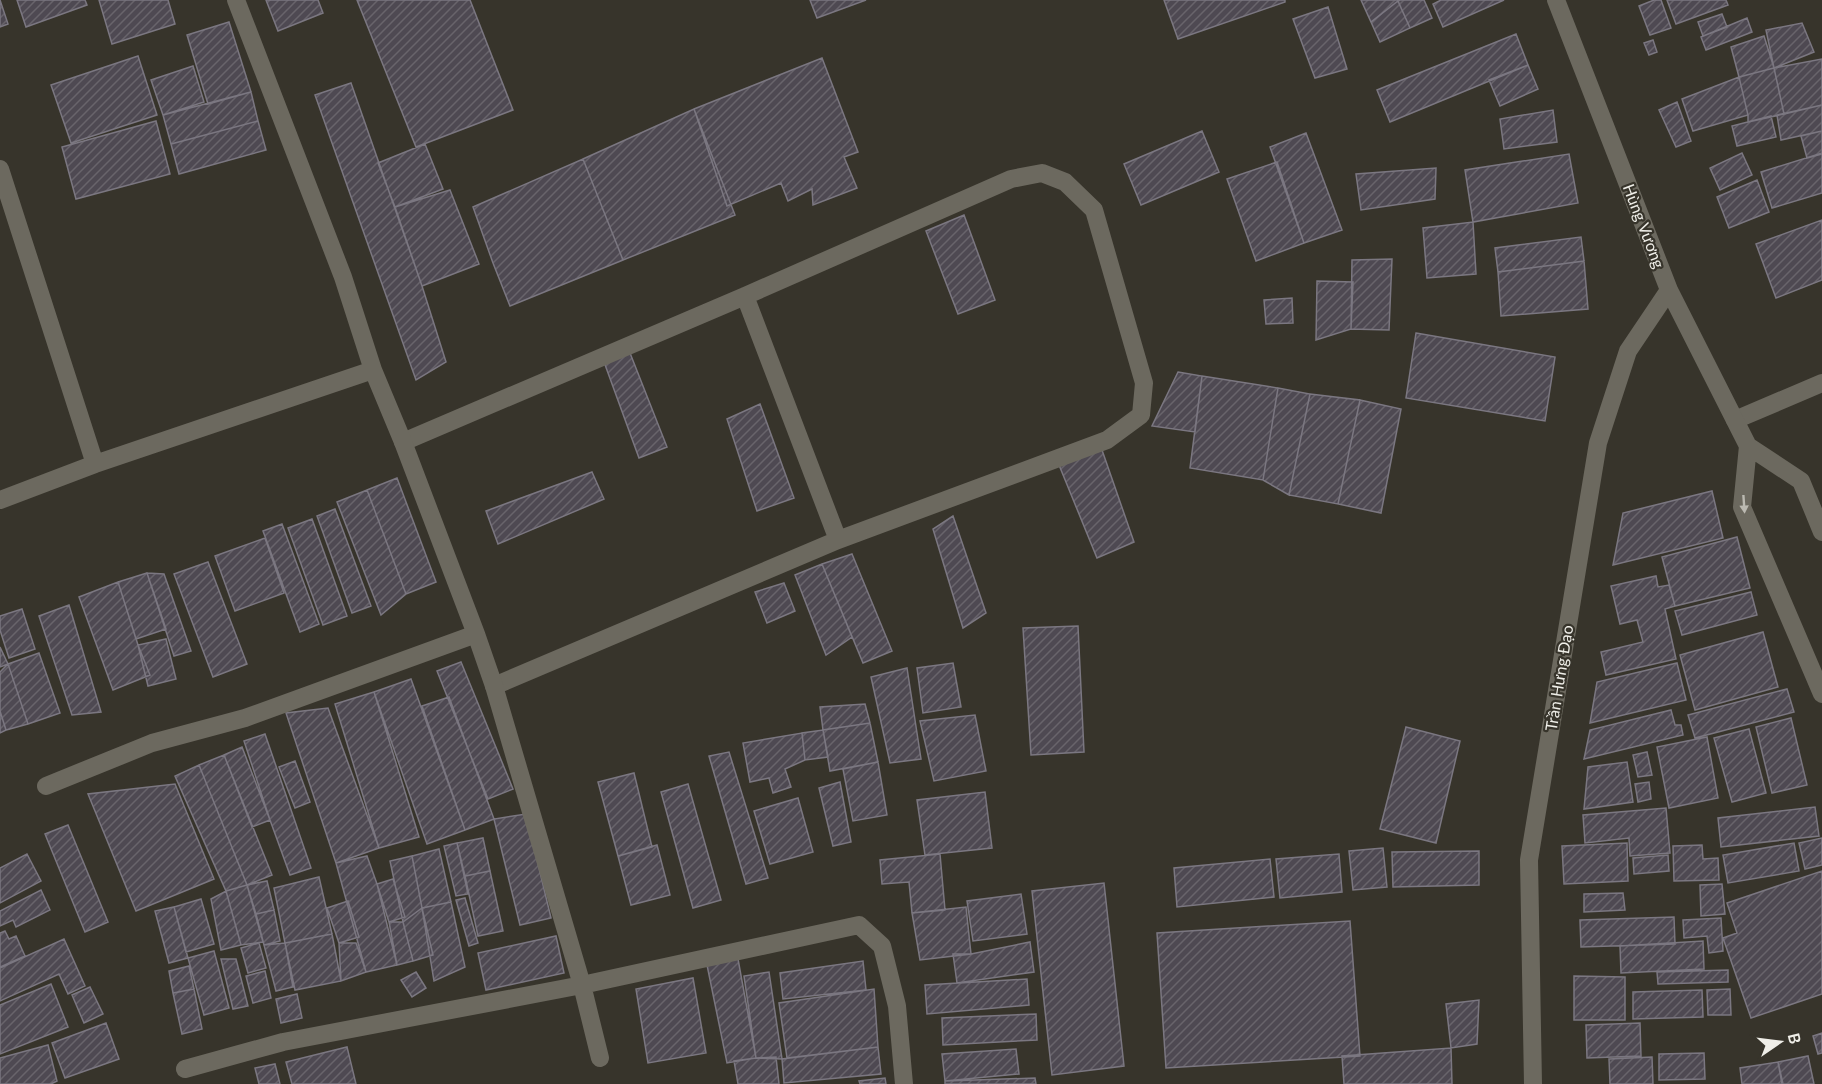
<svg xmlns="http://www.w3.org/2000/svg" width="1822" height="1084" viewBox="0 0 1822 1084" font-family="Lato,sans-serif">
  <defs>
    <pattern id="building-hatch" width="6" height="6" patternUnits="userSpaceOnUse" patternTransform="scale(1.5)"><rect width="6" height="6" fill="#4e4952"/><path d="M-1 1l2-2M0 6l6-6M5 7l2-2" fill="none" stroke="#68646b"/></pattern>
  </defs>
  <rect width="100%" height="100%" fill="#37342b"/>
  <!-- building -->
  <path fill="url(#building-hatch)" stroke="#7b7781" stroke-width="1.5" d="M0,0L8,24L0,27Z
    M17,0H85L87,5L26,27Z
    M99,0H168L175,24L112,44Z
    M266,0H318L323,13L278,31Z
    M357,0H470L513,110L416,147Z
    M810,0H866L817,18Z
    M1164,0H1285V2L1178,39Z
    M1361,0H1398V1L1371,22Z
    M1400,0H1424L1432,18L1410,28L1398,1Z
    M1441,0H1504L1443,27L1433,4Z
    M1654,0H1661L1671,28L1650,35L1639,6Z
    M1667,0H1726L1728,5L1676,24Z
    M1398,1L1410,28L1380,42L1371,22Z
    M1328,7L1347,69L1315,78L1293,19Z
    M1722,14L1727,27L1703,36L1698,22Z
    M1747,18L1752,32L1706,50L1701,37Z
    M229,22L251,92L208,104L187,35Z
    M1802,23L1814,52L1774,68L1766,30Z
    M1516,34L1528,65L1390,122L1377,90Z
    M1764,36L1774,68L1739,77L1731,47Z
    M1653,40L1657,52L1649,55L1644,43Z
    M138,56L157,115L71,143L51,85Z
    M822,58L858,152L844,157L857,188L813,205L812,189L788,201L781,183L727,206L694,109Z
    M1822,59V105L1784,114L1774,68Z
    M1528,65L1538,89L1500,106L1489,80Z
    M193,66L204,102L163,115L151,80Z
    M1774,68L1784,114L1748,122V115L1739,77Z
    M1739,77L1748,115L1693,131L1682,99Z
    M351,83L422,286L446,362L416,380L315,95Z
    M251,92L258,121L171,144L163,115Z
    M1677,102L1691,141L1676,147L1659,110Z
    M1822,105V131L1781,140L1777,115Z
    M694,109L735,215L623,260L583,159Z
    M1553,110L1557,142L1504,149L1500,119Z
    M1771,116L1776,137L1737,146L1732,126Z
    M156,121L170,174L76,199L62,147Z
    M258,121L266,150L179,174L171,144Z
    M1202,131L1219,172L1141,205L1124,164Z
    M1822,131V154L1807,158L1801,136Z
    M1306,133L1342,230L1304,243L1270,147Z
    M425,144L443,189L395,207L378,163Z
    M1742,153L1752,175L1720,190L1710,168Z
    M1822,153V193L1772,208L1761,172Z
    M1569,154L1578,203L1473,222L1465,170Z
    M583,159L623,260L510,306L493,263L473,207Z
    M1277,162L1304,243L1256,261L1227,179Z
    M1436,168L1435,199L1361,210L1356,174Z
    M1757,180L1769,212L1729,228L1717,197Z
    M450,190L479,264L422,286L395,207Z
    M964,215L995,300L958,314L926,231Z
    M1822,220V280L1776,298L1756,244Z
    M1473,222L1476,274L1427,278L1423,228Z
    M1581,237L1584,261L1498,272L1495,248Z
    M1392,259L1389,330L1351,329L1352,260Z
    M1584,261L1588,309L1501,316L1498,272Z
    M1317,281L1353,282L1351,329L1316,340Z
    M1292,298L1293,323L1266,324L1264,300Z
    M1416,333L1555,357L1545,421L1406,398Z
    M630,353L667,447L639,458L604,362Z
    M1178,372L1202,376L1195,432L1152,426Z
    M1202,376L1278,388L1263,480L1190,468Z
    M1278,388L1310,394L1289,495L1263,480Z
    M1310,394L1360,400L1338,504L1289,495Z
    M1360,400L1401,409L1381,513L1338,504Z
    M760,404L794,498L757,511L727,419Z
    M1102,450L1134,542L1097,558L1059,465Z
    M592,472L604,499L498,544L486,511Z
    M397,478L436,582L406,594L367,490Z
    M367,490L406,594L381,615L337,502Z
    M1712,491L1723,538L1613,565L1623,513Z
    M335,509L371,606L352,613L317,516Z
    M953,516L986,613L963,628L933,529Z
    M312,519L347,616L323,625L288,528Z
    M282,524L319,624L300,632L263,531Z
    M1737,537L1750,588L1675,606L1662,557Z
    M265,538L284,593L235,611L215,556Z
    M852,554L892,651L863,663L822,564Z
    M208,562L247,664L213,677L174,574Z
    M822,564L852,637L826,655L795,575Z
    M147,573L164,574L191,651L174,656Z
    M147,573L166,629L136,639L118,582Z
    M1656,576L1658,587L1669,585L1675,606L1665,609L1676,659L1606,675L1601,652L1643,642L1637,620L1620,624L1611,586Z
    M118,582L138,645L150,675L113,690L79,597Z
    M784,583L795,611L767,623L755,592Z
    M1751,592L1757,615L1682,635L1675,611Z
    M69,605L101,712L72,715L39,616Z
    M22,609L35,649L9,658L0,630V616Z
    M1078,626L1084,752L1031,755L1023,628Z
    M1763,632L1778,687L1695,710L1680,655Z
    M166,639L176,679L148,686L138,645Z
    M0,647L8,664L0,667Z
    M39,653L60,713L28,724L8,664Z
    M461,662L513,789L488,799L437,671Z
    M953,663L961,707L923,713L917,668Z
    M1677,663L1686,700L1590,723L1597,682Z
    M8,664L28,724L6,730L0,711V672Z
    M907,668L921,759L890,763L871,677Z
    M411,679L465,830L427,844L374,692Z
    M1787,689L1794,712L1695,738L1688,715Z
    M374,692L419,837L379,848L335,704Z
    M449,697L494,819L465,830L422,706Z
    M865,704L870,723L823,730L820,707Z
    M328,708L379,848L336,863L286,713Z
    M1671,710L1675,725H1681L1683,735L1584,759L1590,730Z
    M0,711L6,730L0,733Z
    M975,715L986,771L934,781L920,721Z
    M1791,718L1807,785L1772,793L1756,727Z
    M870,723L878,762L830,771L823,730Z
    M1406,727L1460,741L1436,843L1380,829Z
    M1749,729L1766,793L1732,802L1714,738Z
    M823,730L828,757L805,760L802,733Z
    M802,733L805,760L785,769L791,787L773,793L769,778L750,782L743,743Z
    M265,734L311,868L290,875L270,820L244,741Z
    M1707,737L1718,798L1669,808L1657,747Z
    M242,747L270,820L252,827L224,755Z
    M729,752L768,878L746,884L709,756Z
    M1647,752L1652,775L1638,777L1633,755Z
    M224,755L272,875L247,885L199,765Z
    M295,761L310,802L295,808L279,767Z
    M878,762L887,815L853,821L843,769Z
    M1627,762L1633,802L1584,809L1588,767Z
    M199,765L247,885L226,891L175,776Z
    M634,773L652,847L618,856L598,782Z
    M840,782L851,842L833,846L819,788Z
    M1649,782L1651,799L1638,802L1635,784Z
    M175,784L214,879L136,911L88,794Z
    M688,784L721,900L693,908L661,792Z
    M985,792L992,848L925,855L917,800Z
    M798,798L813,852L770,864L754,811Z
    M1815,807L1819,836L1721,847L1718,818Z
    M1666,808L1670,853L1630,856L1629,838L1585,843L1583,815Z
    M526,814L551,918L520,925L494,819Z
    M68,825L108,922L85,932L45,834Z
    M483,838L490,871L465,876L457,843Z
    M1822,838V865L1805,869L1799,843Z
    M457,843L468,894L456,896L444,846Z
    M1627,843L1628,881L1564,884L1562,846Z
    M1794,843L1799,871L1728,883L1723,855Z
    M657,845L670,895L631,905L618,856Z
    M1702,845L1703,859L1718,858L1719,880L1674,881L1673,846Z
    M1383,848L1387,887L1353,890L1349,851Z
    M439,849L451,902L422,908L412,856Z
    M1479,851V885L1393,887L1392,852Z
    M27,854L41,881L0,903V868Z
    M940,854L945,910L912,913L909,882L882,884L880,860Z
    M1339,854L1342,892L1280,898L1276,859Z
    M1668,855L1669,871L1634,874L1633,858Z
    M367,856L377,884L397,965L366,972L336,863Z
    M412,856L422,908L403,922L390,861Z
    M1270,859L1274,897L1177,907L1174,868Z
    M490,871L503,931L478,936L465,876Z
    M1822,871V994L1751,1018L1723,938L1737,933L1727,903Z
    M319,877L332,934L285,943L274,888Z
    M393,879L405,917L389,922L377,884Z
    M267,881L274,910L256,914L247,885Z
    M1104,883L1124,1066L1052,1075L1032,891Z
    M1722,884L1725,914L1701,916L1700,885Z
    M247,885L263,942L241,945L226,891Z
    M41,890L50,910L16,927L13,920L0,926V911Z
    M226,891L241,945L221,950L211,899Z
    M1623,893L1625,910L1584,912V894Z
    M1021,894L1027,934L973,941L967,901Z
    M465,898L478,943L469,946L456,900Z
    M201,899L214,944L186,952L174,907Z
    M348,901L359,937L339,943L327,908Z
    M451,902L465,967L434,981L422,908Z
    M174,907L188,958L169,963L155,911Z
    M966,907L971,954L920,960L912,913Z
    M422,908L433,955L413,961L403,922Z
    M274,910L280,941L264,945L256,914Z
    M1674,917L1675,944L1581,947L1580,920Z
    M1721,918L1723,951L1709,953L1707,936L1684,938L1683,920Z
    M1350,921L1360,1056L1166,1068L1157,933Z
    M389,922H403L413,961L397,965Z
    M5,931L9,939L16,936L25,956L0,967V933Z
    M332,934L341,981L295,990L285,943Z
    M556,936L564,973L486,990L478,953Z
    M64,939L85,986L68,994L59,974L0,1001V968Z
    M1703,941L1704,969L1621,973L1620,946Z
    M1030,942L1034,972L957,983L953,954H971Z
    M259,943L266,968L248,973L241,948Z
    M285,943L293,987L276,991L264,945Z
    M339,943H356L366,972L341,981Z
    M214,951L229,1008L204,1015L188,958Z
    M221,959H236L248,1006L233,1009Z
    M738,959L756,1058L727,1063L707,965Z
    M863,961L866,990L783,999L780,973Z
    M189,966L194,989L173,993L169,971Z
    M1728,970V982L1658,984L1657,972Z
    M265,971L271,998L253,1003L246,976Z
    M416,972L426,988L412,997L401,980Z
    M769,972L782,1059L756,1058L744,976Z
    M1574,976L1625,977V1020H1574Z
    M693,978L706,1053L648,1063L636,989Z
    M1027,979L1029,1005L927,1014L925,985Z
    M51,984L68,1027L0,1054V1005Z
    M90,987L103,1014L84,1023L72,995Z
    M194,989L202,1029L182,1034L173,993Z
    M874,989L878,1047L787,1058L779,1003Z
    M1730,989L1731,1015H1708L1707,990Z
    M1702,990L1703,1017L1633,1019V992Z
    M297,994L302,1018L281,1023L276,999Z
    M1479,1000L1477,1044L1451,1048L1446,1004Z
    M1036,1014L1037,1040L943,1045L942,1018Z
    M106,1023L119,1059L65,1078L52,1043Z
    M1640,1023L1641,1056L1587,1058L1586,1025Z
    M1822,1033V1053L1818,1054L1813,1036Z
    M48,1045L57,1081L51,1084H0V1058Z
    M347,1047L356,1084H292L286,1062Z
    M878,1047L881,1074L784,1083L782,1059Z
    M1451,1048L1452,1084H1344L1342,1056Z
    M1016,1049L1019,1074L945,1081L942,1054Z
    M1704,1053L1705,1079L1659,1080V1054Z
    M1808,1056L1814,1084H1783L1778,1062Z
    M776,1057L779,1084H738L734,1061L756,1058Z
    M1652,1057L1653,1084H1610L1609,1059Z
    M1778,1062L1782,1084H1742L1740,1068Z
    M275,1064L280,1084H259L255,1068Z
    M885,1078L886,1084H860L859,1081Z
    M1035,1078L1036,1084H945V1081Z"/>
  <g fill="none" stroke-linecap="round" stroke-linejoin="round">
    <!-- lane -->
    <path stroke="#6c695f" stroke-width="18" d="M745,296L838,540
      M403,442L745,296L1011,179L1042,173L1065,182L1094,210L1144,383L1141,415L1107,440L838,540L494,686"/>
    <!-- street -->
    <path stroke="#6c695f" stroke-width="18" d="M236,0L343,277L373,370L403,442L476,634L494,686L582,985L600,1058
      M0,169L95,464
      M1735,420L1822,383
      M0,500L95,464L373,370
      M46,786L152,743L245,718L476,634
      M185,1069L283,1042L582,985L859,925L882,946L897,1006L904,1084"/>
    <!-- secondary -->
    <path stroke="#6c695f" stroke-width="18" d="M1556,0L1669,290L1748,446L1801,481L1822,532
      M1748,446L1742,507L1822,694
      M1533,1084L1529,860L1598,443L1628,351L1669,290"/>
  </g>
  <!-- one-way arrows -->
  <defs><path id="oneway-solid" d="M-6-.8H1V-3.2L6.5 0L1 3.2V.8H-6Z" transform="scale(1.5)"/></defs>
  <use fill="#bbb9b1" href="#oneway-solid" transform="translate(1744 504) rotate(86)"/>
  <g text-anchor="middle" stroke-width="4.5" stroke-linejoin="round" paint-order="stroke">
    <!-- street labels -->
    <g font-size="16" fill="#efeee8" stroke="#37342b">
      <text transform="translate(1644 226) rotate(69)" y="6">Hùng Vương</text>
      <text transform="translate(1559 678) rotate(-81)" y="6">Trần Hưng Đạo</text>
    </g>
  </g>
  <!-- north arrow -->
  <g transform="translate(1780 1042) rotate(76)" stroke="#37342b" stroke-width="4.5" paint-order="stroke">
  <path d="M0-4.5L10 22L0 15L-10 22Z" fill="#efeee8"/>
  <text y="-9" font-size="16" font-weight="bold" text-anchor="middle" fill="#efeee8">B</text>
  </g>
</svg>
